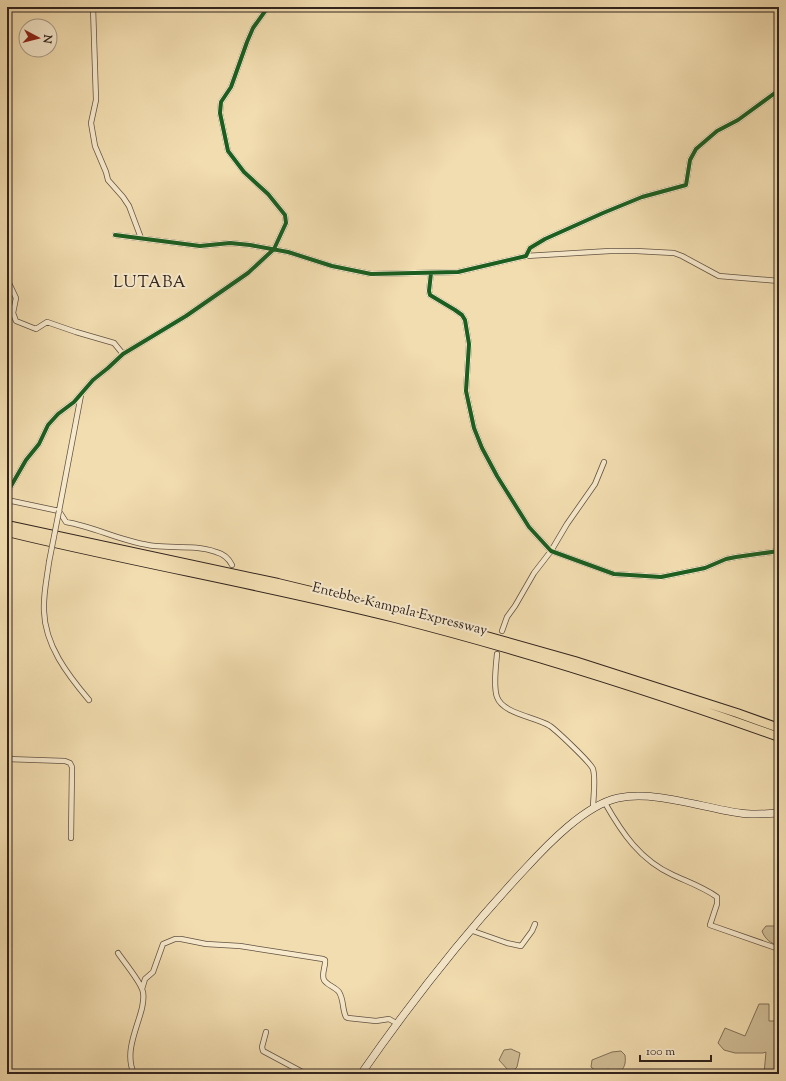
<svg xmlns="http://www.w3.org/2000/svg" width="786" height="1081" viewBox="0 0 786 1081" font-family="'Sorts Mill Goudy',serif">
  <rect width="100%" height="100%" fill="#f2ddb0"/>
  <filter id="stains"><feTurbulence type="fractalNoise" baseFrequency=".005" numOctaves="4"/><feColorMatrix values="0 0 0 0 .2 0 0 0 0 .09 0 0 0 0 .02 0 0 0 .5 -.17"/></filter>
  <radialGradient id="worn" r=".72"><stop offset=".6" stop-color="#630" stop-opacity="0"/><stop offset="1" stop-color="#630" stop-opacity=".3"/></radialGradient>
  <!-- green -->
  <path fill="#d1be97" stroke="#81715a" d="M766,926H779V946C770,943 765,939 762,931Z
    M759,1004H769V1021H779V1074H764L766,1052L763,1053H735L724,1050L718,1043L725,1028L745,1036Z
    M511,1049L520,1053L517,1067L514,1070H508L499,1060L504,1050Z
    M621,1051L625,1055C626,1063 625,1068 618,1074H613V1071L608,1069L602,1072L596,1071L591,1067L592,1060L612,1052Z"/>
  <g fill="none" stroke-linecap="round" stroke-linejoin="round">
    <defs>
      <path id="minor" d="M93,7L96,100L91,123L95,146L106,172L108,180L123,197L129,206L141,238
        M115,235L200,246L230,243L250,245L288,252L332,266L371,274L458,272L526,256L530,248L545,239L603,213L642,197L686,185L690,160L696,149L717,131L738,120L779,90
        M526,256L610,251H636L674,253L682,256L719,276L779,281
        M431,273L429,291L430,295L455,310L462,315L465,320L469,344L466,391L474,428L482,448L497,476L529,527L551,551L614,574L661,577L705,568L726,559L736,557L779,551
        M7,279L16,298L13,313L16,321L36,329L47,322L76,332L114,343L123,354
        M7,493L26,460L39,444L48,425L58,414L74,402L93,380L108,368L123,354L186,316L248,273L274,249L286,223L285,215L268,194L244,172L228,151L220,113L221,102L231,87L247,42L253,28L268,7
        M7,500L59,511L66,522C96,527 124,543 155,546C175,548 197,545 216,552C224,554 229,559 232,565
        M59,511L81,395
        M49,562C47,578 43,595 44,611C45,645 67,674 89,700
        M502,631L507,617L515,606L534,573L551,551L567,524L595,484L604,462
        M497,654C496,666 493,686 497,697C503,714 536,717 550,726C557,731 590,762 593,769C596,780 593,798 593,809
        M7,759L65,761L70,763L72,767L71,838
        M605,803C622,833 640,860 673,875C688,882 703,887 717,897V904L710,925L779,949
        M470,930L507,943L521,946L532,931L535,924
        M118,953C124,962 139,980 142,989C145,995 143,1002 142,1008C137,1029 124,1052 134,1074
        M142,989L145,979L153,972L163,944L175,939H181L206,944L240,946L323,959L325,960C326,966 321,974 324,980C327,985 335,987 339,992C344,1000 342,1009 346,1017L348,1018L376,1021L389,1019L398,1024
        M266,1032L262,1047L263,1051L306,1074"/>
      <path id="secondary" d="M361,1074C411,1002 465,933 525,869C547,845 585,805 618,798C654,790 703,808 740,813C752,815 766,814 779,813"/>
      <path id="motorway" d="M7,525L278,583L415,616L575,661L737,713L779,728
        M7,532C136,563 267,586 395,618C525,651 653,692 779,737"/>
    </defs>
    <!-- minor casing -->
    <use href="#minor" stroke="#615242" stroke-width="6"/>
    <!-- secondary casing -->
    <use href="#secondary" stroke="#31241e" stroke-width="8"/>
    <!-- motorway casing -->
    <use href="#motorway" stroke="#31241e" stroke-width="10"/>
    <!-- minor -->
    <use href="#minor" stroke="#f7e9cc" stroke-width="4.5"/>
    <!-- secondary -->
    <use href="#secondary" stroke="#f7e9cc" stroke-width="7"/>
    <!-- motorway -->
    <use href="#motorway" stroke="#f2ddb0" stroke-width="8"/>
    <defs>
      <path id="minor-bridge" d="M49,562L59,511"/>
    </defs>
    <!-- minor-bridge casing -->
    <use href="#minor-bridge" stroke="#615242" stroke-width="6" stroke-linecap="butt"/>
    <!-- minor-bridge -->
    <use href="#minor-bridge" stroke="#f7e9cc" stroke-width="4.5"/>
    <defs>
      <path id="cycleway" d="M115,235L200,246L230,243L250,245L288,252L332,266L371,274L458,272L526,256L530,248L545,239L603,213L642,197L686,185L690,160L696,149L717,131L738,120L779,90
        M431,273L429,291L430,295L455,310L462,315L465,320L469,344L466,391L474,428L482,448L497,476L529,527L551,551L614,574L661,577L705,568L726,559L736,557L779,551
        M7,493L26,460L39,444L48,425L58,414L74,402L93,380L108,368L123,354L186,316L248,273L274,249L286,223L285,215L268,194L244,172L228,151L220,113L221,102L231,87L247,42L253,28L268,7"/>
    </defs>
    <!-- cycleway casing -->
    <use href="#cycleway" stroke="#f7e9cc" stroke-width="6"/>
    <!-- cycleway -->
    <use href="#cycleway" stroke="#1b5e20" stroke-width="4"/>
  </g>
  <g text-anchor="middle" stroke-width="4" stroke-linejoin="round" paint-order="stroke">
    <!-- street labels -->
    <g font-size="14" fill="#31241e" stroke="#f7e9cc">
      <text transform="translate(400 608) rotate(14)" y="5">Entebbe-Kampala Expressway</text>
    </g>
    <!-- quarter labels -->
    <g font-size="16" letter-spacing="1" fill="#31241e" stroke="#f7e9cc">
      <text x="150" y="287">LUTABA</text>
    </g>
  </g>
  <!-- margin -->
  <rect width="786" height="1081" fill="none" stroke="#f2ddb0" stroke-width="24"/>
  <rect x="8" y="8" width="770" height="1065" fill="none" stroke="#31241e" stroke-width="2"/>
  <rect x="12" y="12" width="762" height="1057" fill="none" stroke="#31241e"/>
  <!-- north arrow -->
  <g transform="translate(38 38) rotate(97)"><circle r="19" fill="#f7e9cc" stroke="#a89a86"/>
  <path d="M0-3L7 15L0 10L-7 15Z" fill="#8f2418"/>
  <text y="-6" font-size="11" font-weight="bold" text-anchor="middle" fill="#31241e">N</text>
  </g>
  <!-- scale -->
  <path d="M640 1055v6h71v-6" fill="none" stroke="#31241e" stroke-width="2"/>
  <text x="646" y="1055" font-size="12" fill="#31241e" stroke="#f7e9cc" stroke-width="3" paint-order="stroke">100 m</text>
  <rect width="100%" height="100%" filter="url(#stains)"/>
  <rect width="100%" height="100%" fill="url(#worn)"/>
</svg>
